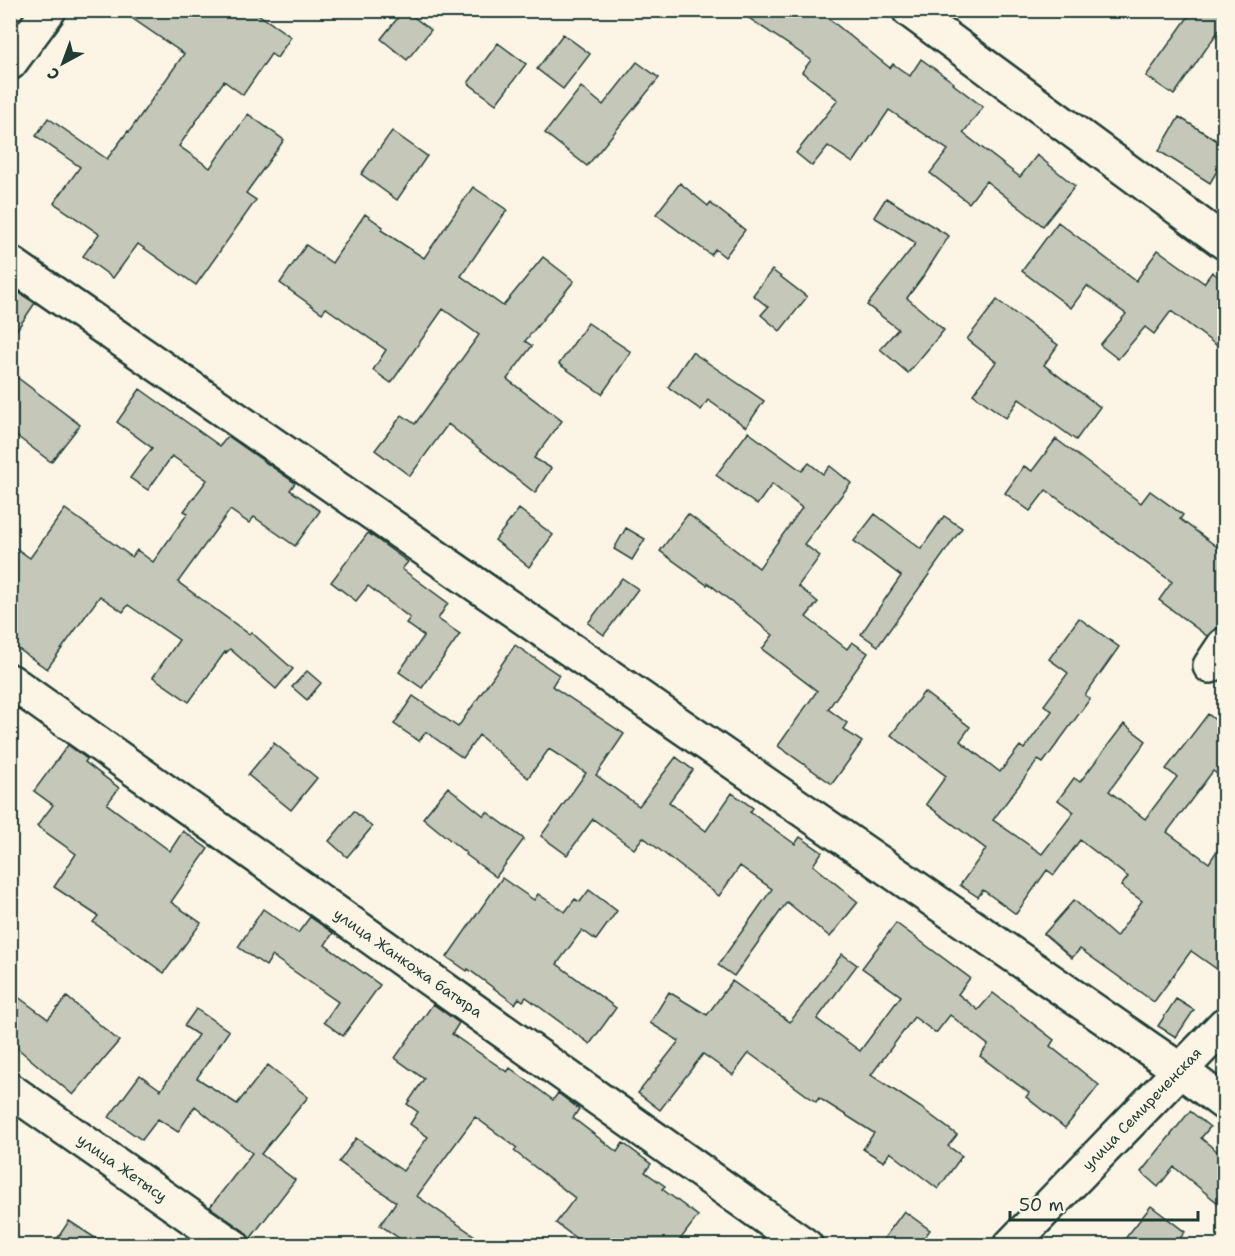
<svg xmlns="http://www.w3.org/2000/svg" width="1235" height="1256" viewBox="0 0 1235 1256" font-family="'Shantell Sans',sans-serif">
  <rect width="100%" height="100%" fill="#fcf5e5"/>
  <filter id="ink" filterUnits="userSpaceOnUse"><feTurbulence type="fractalNoise" baseFrequency=".0167" numOctaves="2"/><feDisplacementMap in="SourceGraphic" scale="12" xChannelSelector="R" yChannelSelector="G"/><feConvolveMatrix kernelMatrix="1 2 1 2 8 2 1 2 1" color-interpolation-filters="sRGB"/></filter>
  <g filter="url(#ink)">
    <!-- building -->
    <path fill="#c5c7b9" stroke="#1f3d34" stroke-width="1.5" d="M120,10H252L291,37L277,58L271,54L243,95L224,81L179,146L210,168L248,114L284,140L246,193L256,200L196,285L138,244L113,278L83,256L99,234L54,203L80,167L36,136L48,118L107,159L128,131L129,132L184,54Z
      M404,10L431,30L407,60L381,39Z
      M737,10H818L890,68L893,64L910,76L921,59L954,83L953,84L983,107L963,133L1020,177L1037,155L1075,186L1043,226L986,181L969,203L930,173L948,150L889,110L853,163L828,146L812,166L796,153L838,100L802,72L811,60Z
      M1193,10H1213L1224,19V23L1174,95L1146,76Z
      M563,34L590,54L563,89L537,69Z
      M498,43L526,64L496,104L468,83Z
      M637,62L659,78L587,166L545,133L581,87L603,105Z
      M1179,117L1224,145V159L1210,183L1159,151Z
      M392,131L427,156L397,200L361,174Z
      M680,183L708,206L710,203L745,230L725,257L715,249L711,255L656,214Z
      M473,187L507,210L461,276L503,306L543,257L574,281L525,341L532,346L507,379L562,421L534,458L551,468L535,493L448,424L410,476L375,450L402,415L415,424L479,335L443,309L391,383L373,370L386,350L326,308L322,313L280,283L306,245L332,263L365,214L383,227L381,230L424,258Z
      M886,198L949,236L924,275L907,298L944,330L908,373L880,349L898,329L867,305L916,243L874,217Z
      M1058,222L1136,281L1158,250L1204,283L1212,272L1224,281V351L1171,311L1154,334L1145,327L1118,359L1100,345L1126,314L1087,286L1071,308L1022,271Z
      M772,270L807,297L780,331L761,315L768,307L753,295Z
      M18,292L35,303L10,340V303Z
      M997,300L1058,345L1044,365L1100,407L1076,440L1019,399L1006,418L973,394L996,362L967,339Z
      M588,323L631,352L602,394L559,364Z
      M692,352L764,401L746,427L708,400L701,410L668,387Z
      M10,372L80,425L51,462L10,431Z
      M140,389L220,446L228,436L295,483L290,490L320,511L295,546L254,517L249,523L230,510L178,582L249,634L251,632L293,669L276,689L230,649L226,653L225,652L189,702L153,677L179,640L128,605L123,612L100,596L47,669L10,643V544L30,558L65,509L132,557L137,550L153,562L188,513L184,511L207,480L172,456L148,490L130,478L152,448L117,422Z
      M748,432L802,471L809,463L823,474L830,466L851,483L804,544L820,556L798,586L818,602L806,617L847,649L852,642L868,653L828,709L847,723L843,729L862,742L832,784L778,746L817,691L762,649L773,635L708,583L707,585L660,551L688,514L759,568L802,508L772,484L757,505L716,475Z
      M1056,439L1141,503L1150,491L1183,515L1180,519L1224,552V626L1215,629L1207,636L1159,600L1172,582L1046,490L1030,511L1005,493L1024,466L1032,471Z
      M519,509L553,535L529,567L495,540Z
      M875,514L921,549L944,516L962,528L878,646L861,634L901,576L854,541Z
      M626,528L645,539L632,560L614,549Z
      M368,533L408,562L402,569L448,603L438,619L460,634L422,688L399,672L424,636L406,623L410,618L368,586L356,601L331,582Z
      M622,578L638,589L604,635L588,623Z
      M1079,618L1119,647L1085,695L1090,699L1043,763L1038,760L993,820L1042,854L1074,812L1058,800L1074,778L1080,782L1124,724L1146,741L1109,791L1145,819L1177,777L1166,769L1208,714L1224,727V779L1213,771L1167,832L1209,863L1224,840V974L1191,951L1154,1002L1080,949L1072,958L1044,934L1074,900L1116,937L1142,901L1121,886L1128,877L1080,840L1054,875L1047,870L1016,914L983,890L978,897L960,885L986,849L926,804L946,776L891,735L924,692L970,727L960,741L1000,772L1020,746L1024,749L1052,711L1044,705L1068,673L1049,659Z
      M515,645L559,675L552,686L624,734L596,775L639,806L676,757L693,770L669,802L706,831L732,793L753,808L750,812L795,844L800,837L822,852L813,865L858,902L830,937L787,902L734,976L718,965L772,889L740,866L719,896L643,837L634,849L593,819L567,855L541,836L586,773L549,749L528,778L479,735L463,758L426,732L419,741L394,724L413,696L458,727Z
      M307,671L321,683L307,700L292,687Z
      M274,743L317,778L291,810L248,775Z
      M68,745L87,759L85,762L119,788L107,804L170,851L183,831L208,849L171,902L201,923L164,973L93,922L98,916L54,887L76,854L37,826L53,805L34,791Z
      M448,787L484,816L487,812L524,839L496,877L465,854L466,853L423,818Z
      M354,811L372,827L347,857L329,841Z
      M502,878L534,900L538,894L565,912L575,899L580,902L589,890L617,911L596,940L582,930L557,964L616,1008L590,1044L526,997L523,1001L519,998L515,1004L468,969L467,971L447,957Z
      M263,909L298,933L310,917L333,933L325,945L380,985L343,1036L324,1022L338,1002L272,956L266,966L238,947Z
      M896,923L970,978L958,994L978,1010L993,993L1054,1040L1050,1046L1099,1085L1065,1128L1026,1097L1029,1093L980,1056L988,1045L950,1015L936,1033L914,1017L871,1075L920,1107L957,1135L948,1146L962,1156L938,1189L890,1152L884,1162L863,1149L874,1133L819,1098L816,1102L749,1053L733,1075L703,1054L660,1110L638,1093L679,1041L650,1023L669,992L707,1015L732,981L790,1022L842,954L857,965L817,1019L860,1051L901,996L862,968Z
      M10,991L48,1019L67,997L119,1041L73,1095L10,1042Z
      M1176,999L1194,1010L1176,1037L1158,1026Z
      M433,1004L459,1023L452,1034L507,1072L510,1068L553,1100L558,1093L579,1109L573,1118L617,1152L623,1143L651,1164L645,1172L665,1186L662,1189L698,1216L676,1245H585L556,1223L575,1198L514,1151L517,1148L475,1117L417,1196L488,1245H409L380,1225L396,1202L339,1162L356,1138L403,1171L428,1137L410,1124L418,1112L407,1104L424,1079L395,1058Z
      M196,1009L229,1031L197,1078L237,1104L268,1065L308,1097L261,1154L295,1180L250,1239L244,1231L210,1207L252,1153L195,1106L178,1132L158,1119L142,1140L109,1117L140,1075L161,1090L198,1035L184,1026Z
      M1190,1111L1210,1127L1201,1138L1224,1157V1208L1174,1167L1158,1187L1141,1172Z
      M1151,1206L1185,1232L1175,1245H1120Z
      M904,1211L930,1230L919,1245H879Z
      M69,1221L106,1245H53Z"/>
    <g fill="none" stroke-linecap="round" stroke-linejoin="round">
      <defs>
        <path id="minor" d="M909,10L1224,242
          M10,63L49,10
          M10,263L1180,1070L1224,1103
          M1210,666L1224,645
          M10,681L806,1246
          M10,1090L233,1246
          M1010,1246L1224,1025"/>
      </defs>
      <!-- minor casing -->
      <use href="#minor" stroke="#1f3d34" stroke-width="38"/>
      <!-- minor -->
      <use href="#minor" stroke="#fcf5e5" stroke-width="33"/>
    </g>
  </g>
  <g text-anchor="middle" stroke-width="6" stroke-linejoin="round" paint-order="stroke">
    <!-- street labels -->
    <g font-size="15" fill="#1f3d34" stroke="#fcf5e5">
      <text transform="translate(408 963) rotate(35)" y="5">улица Жанкожа батыра</text>
      <text transform="translate(1142 1109) rotate(-46)" y="5">улица Семиреченская</text>
      <text transform="translate(122 1168) rotate(35)" y="5">улица Жетысу</text>
    </g>
  </g>
  <!-- margin -->
  <rect width="1235" height="1256" fill="none" stroke="#fcf5e5" stroke-width="36"/>
  <rect x="18" y="18" width="1199" height="1220" fill="none" stroke="#1f3d34" stroke-width="2" filter="url(#ink)"/>
  <!-- north arrow -->
  <g transform="translate(63 63) rotate(221)" stroke="#fcf5e5" stroke-width="4.5" paint-order="stroke">
  <path d="M0-4.5L10 22L0 15L-10 22Z" fill="#1f3d34"/>
  <text y="-9" font-size="16" font-weight="bold" text-anchor="middle" fill="#1f3d34">С</text>
  </g>
  <!-- scale -->
  <path d="M1010 1211v9h188v-9" fill="none" stroke="#1f3d34" stroke-width="3"/>
  <text x="1019" y="1211" font-size="18" fill="#1f3d34" stroke="#fcf5e5" stroke-width="4.5" paint-order="stroke">50 m</text>
</svg>
